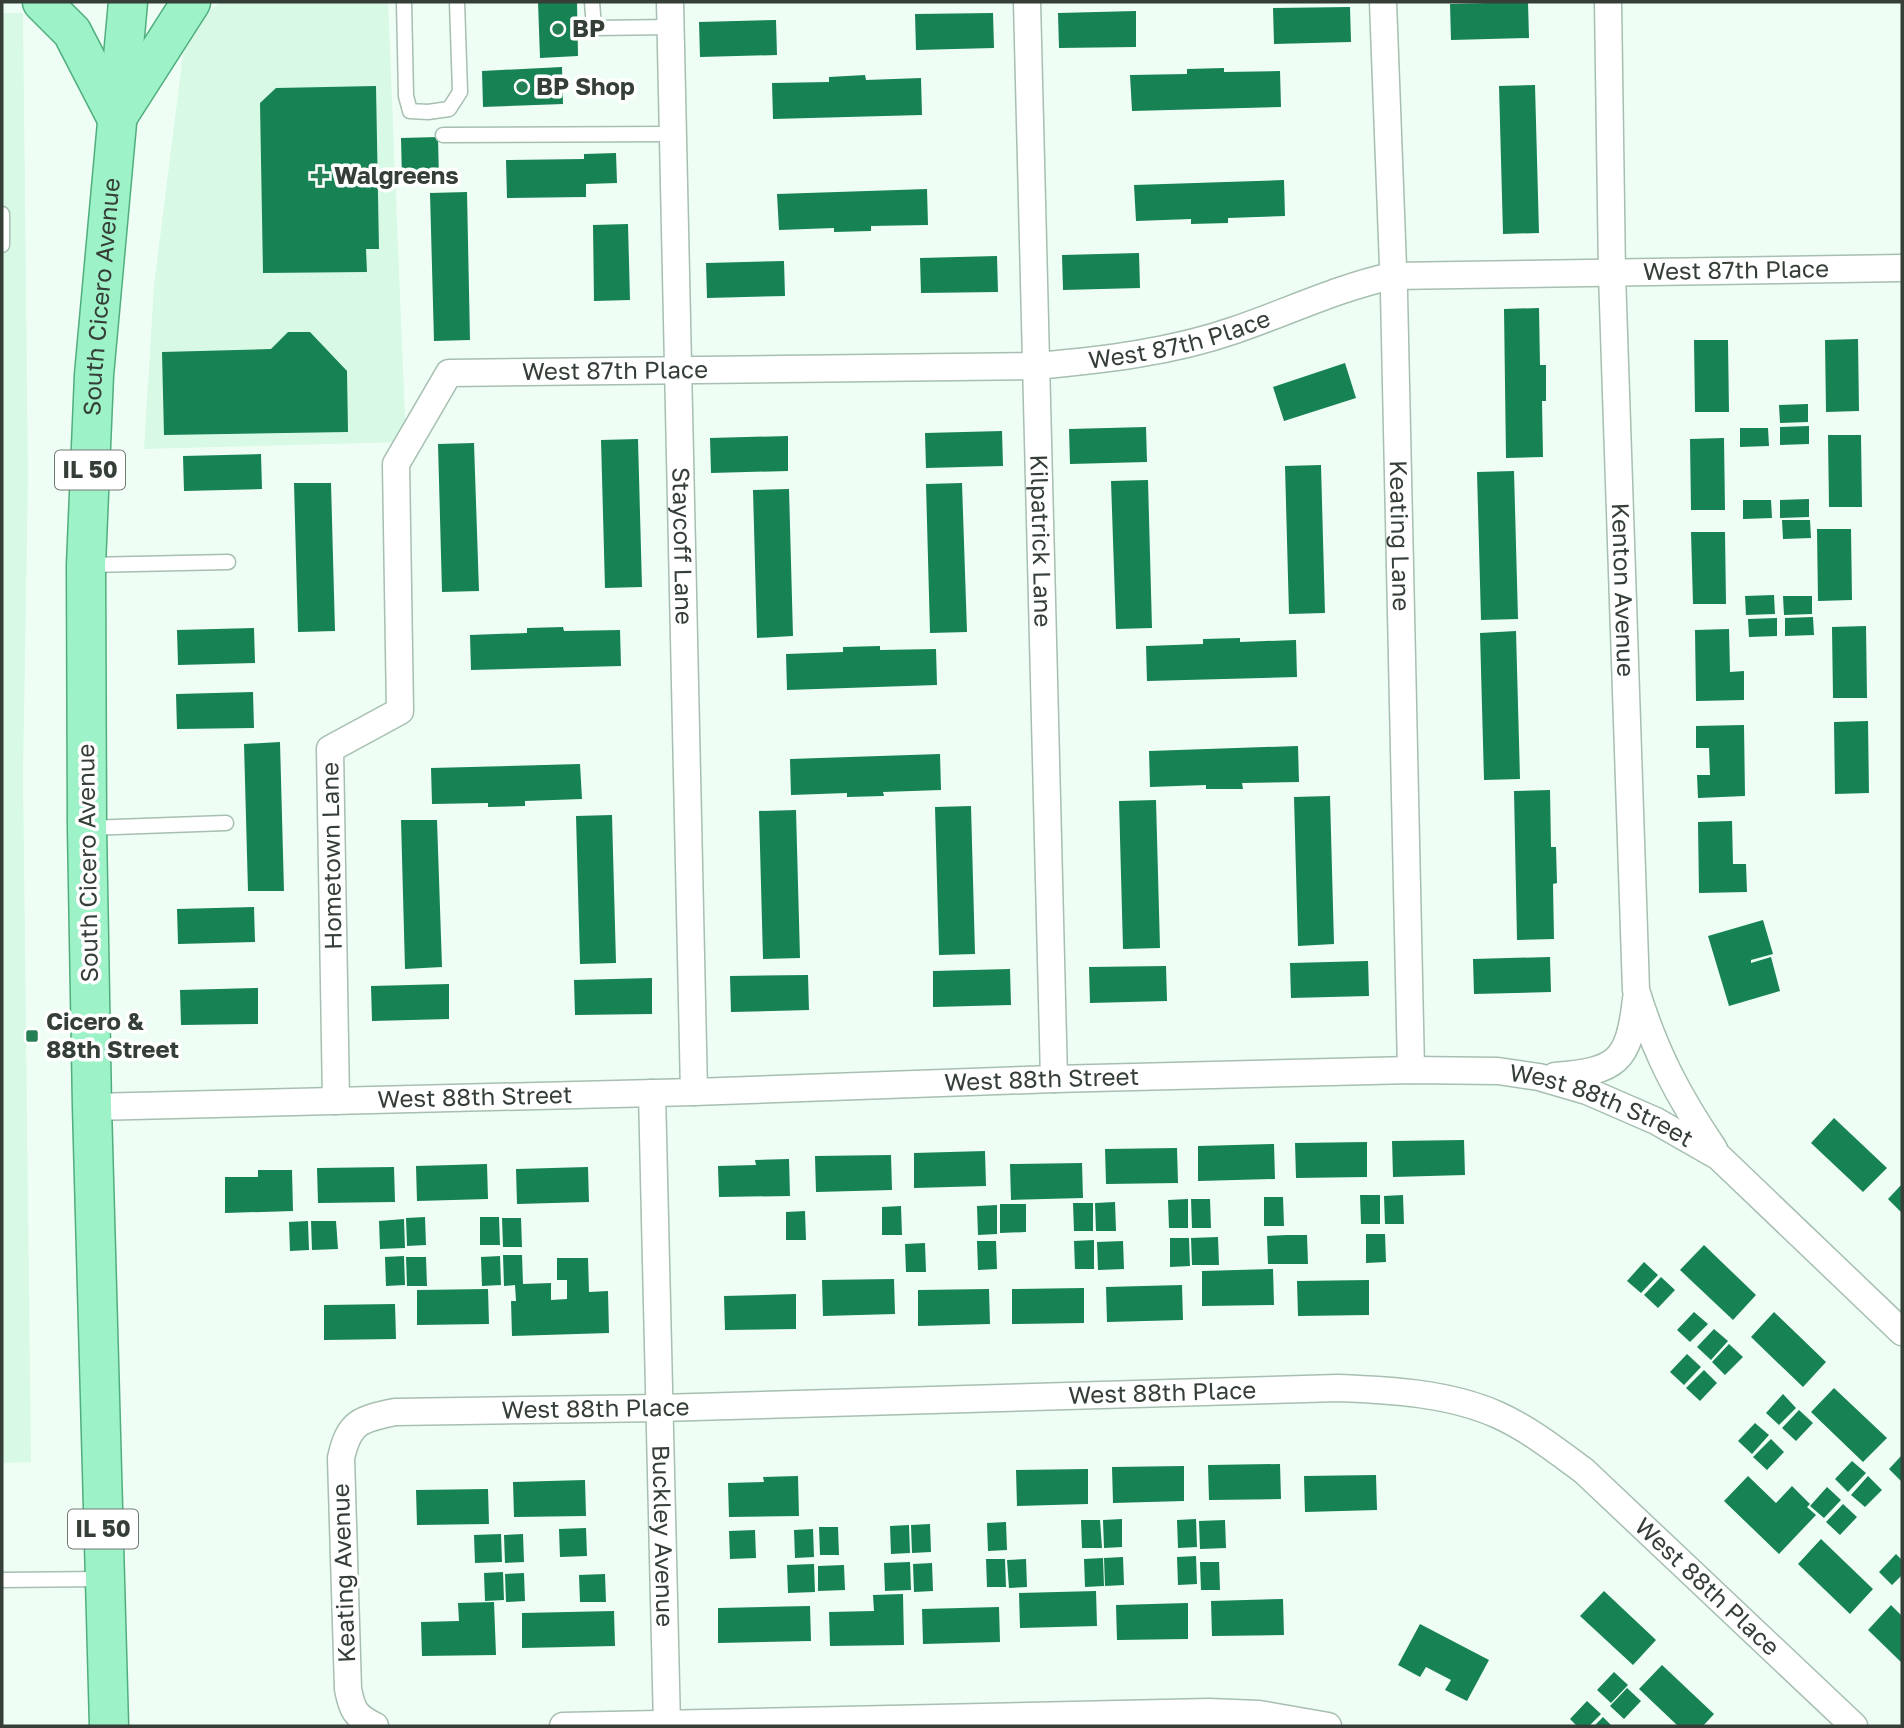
<svg xmlns="http://www.w3.org/2000/svg" width="1904" height="1728" viewBox="0 0 1904 1728" font-family="'Golos Text',sans-serif">
  <rect width="100%" height="100%" fill="#eefef4"/>
  <!-- built -->
  <path fill="#d8f9e5" d="M221,2H388L406,442L144,449L154,286L183,55L195,22Z
    M2,13H23L28,478L23,775L31,1462L2,1463Z"/>
  <!-- building -->
  <path fill="#178354" d="M538,2H577L578,56L540,58Z
    M1528,2L1529,38L1451,40L1450,4Z
    M1350,7L1351,42L1274,44L1273,8Z
    M1136,11V47L1059,48L1058,13Z
    M993,13L994,48L916,50L915,14Z
    M776,20L777,55L700,57L699,22Z
    M562,67L563,104L483,107L482,71Z
    M1224,68V72L1280,71L1281,107L1132,111L1130,75L1187,74V69Z
    M865,75L866,80L921,78L922,115L773,119L772,83L829,82V77Z
    M1535,85L1539,233L1503,234L1499,86Z
    M376,86L379,249H366L367,272L263,273L260,103L276,88Z
    M438,137L439,179L402,180L401,138Z
    M616,153L617,183L586,184V197L507,198L506,160L584,159V154Z
    M1284,180L1285,216L1228,218V223L1191,224V219L1136,221L1134,185Z
    M927,189L928,225L871,226V231L834,232V228L779,230L777,194Z
    M467,192L470,340L434,341L430,193Z
    M628,224L630,300L594,301L593,225Z
    M1139,253L1140,288L1063,290L1062,255Z
    M997,256L998,292L921,293L920,258Z
    M784,261L785,296L707,298L706,263Z
    M1539,308L1540,365H1546V401H1542L1543,457L1506,458L1504,309Z
    M288,332H310L347,371L348,432L164,435L162,352L271,349Z
    M1858,339L1859,411L1826,412L1825,340Z
    M1694,340H1728L1729,412H1695Z
    M1345,363L1356,398L1284,421L1273,387Z
    M1808,404V422L1780,423L1779,405Z
    M1809,426V444L1780,445V427Z
    M1146,427L1147,462L1070,464L1069,429Z
    M1740,428H1768L1769,446L1740,447Z
    M1002,431L1003,466L926,468L925,433Z
    M1828,435H1861L1862,507H1829Z
    M788,436V471L711,473L710,438Z
    M1724,438L1725,510H1691L1690,439Z
    M638,439L642,587L605,588L601,440Z
    M474,443L479,591L442,592L438,444Z
    M261,454L262,489L184,491L183,456Z
    M1321,465L1325,613L1289,614L1285,466Z
    M1514,471L1518,619L1481,620L1477,472Z
    M1148,480L1152,628L1116,629L1111,481Z
    M294,483H331L335,631L298,632Z
    M962,483L967,632L930,633L926,484Z
    M789,489L793,636L757,638L753,490Z
    M1809,499V517L1780,518V500Z
    M1743,500H1771L1772,518L1743,519Z
    M1782,520H1810L1811,538L1783,539Z
    M1817,529H1851L1852,600L1818,601Z
    M1691,532H1725L1726,604H1693Z
    M1774,595L1775,614L1746,615L1745,596Z
    M1783,596H1812V614L1784,615Z
    M1813,617L1814,635L1785,636V618Z
    M1777,618V636L1749,637L1748,619Z
    M1866,626L1867,698H1833L1832,627Z
    M563,627L564,631L620,630L621,666L471,670L470,635L527,633V628Z
    M254,628L255,663L178,665L177,630Z
    M1729,629L1730,672L1744,671V700L1696,701L1695,630Z
    M1516,631L1520,779L1484,780L1480,633Z
    M1240,638V642L1296,640L1297,677L1147,681L1146,646L1203,644V639Z
    M880,646V650L936,649L937,685L787,690L786,654L843,652V647Z
    M253,692L254,728L177,729L176,694Z
    M1868,721L1869,793L1835,794L1834,722Z
    M1744,725L1745,796L1698,798L1697,775H1710L1709,748H1696V726Z
    M280,742L284,891H248L244,744Z
    M1298,746L1299,782L1242,783L1243,789H1206V785L1150,787L1149,751Z
    M940,754L941,790L883,792L884,796L847,797V793L791,795L790,759Z
    M580,764L582,799L525,801V806L488,807V803L432,804L431,768Z
    M1550,790L1551,847H1556L1557,883L1553,884L1554,939L1517,940L1514,791Z
    M1330,796L1334,944L1298,946L1294,797Z
    M1156,800L1160,948L1123,949L1119,801Z
    M971,806L975,954L939,955L935,807Z
    M796,810L800,958L763,959L759,811Z
    M612,815L616,963L580,964L576,816Z
    M401,820H437L442,967L405,969Z
    M1732,821L1733,864H1746L1747,892L1699,893L1698,822Z
    M254,907L255,942L178,944L177,909Z
    M1763,920L1773,954L1751,960V963L1771,957L1780,991L1729,1006L1708,936Z
    M1550,957L1551,992L1474,994L1473,959Z
    M1368,961L1369,996L1291,998L1290,963Z
    M1166,966L1167,1001L1090,1003L1089,967Z
    M1010,969L1011,1005L933,1007V971Z
    M808,975L809,1010L731,1012L730,976Z
    M652,978V1014L575,1015L574,980Z
    M449,984V1019L372,1021L371,986Z
    M258,988V1024L181,1025L180,990Z
    M1834,1118L1887,1168L1863,1192L1811,1143Z
    M1464,1140L1465,1175L1393,1177L1392,1141Z
    M1367,1142V1177L1296,1178L1295,1143Z
    M1274,1144L1275,1179L1198,1181V1146Z
    M1177,1148L1178,1183L1106,1184L1105,1149Z
    M985,1151L986,1186L914,1188V1153Z
    M891,1155L892,1190L816,1192L815,1156Z
    M789,1159L790,1196L719,1197L718,1166L756,1165L755,1160Z
    M1082,1163L1083,1198L1011,1200L1010,1164Z
    M487,1164L488,1199L417,1201L416,1166Z
    M394,1167L395,1202L318,1203L317,1168Z
    M588,1167L589,1202L517,1204L516,1169Z
    M258,1170H292L293,1211L225,1213V1177H258Z
    M1902,1184V1213L1888,1199Z
    M1360,1195H1380V1224H1361Z
    M1403,1195L1404,1224H1385L1384,1196Z
    M1264,1197H1283L1284,1226H1264Z
    M1188,1199V1228H1169L1168,1200Z
    M1191,1199H1210L1211,1228H1192Z
    M1115,1202L1116,1231H1096L1095,1203Z
    M1073,1203H1093V1231H1074Z
    M1000,1204H1026V1232L1000,1233Z
    M997,1205V1234L978,1235L977,1206Z
    M901,1206L902,1235H882V1207Z
    M805,1211L806,1240H786V1212Z
    M425,1217L426,1245L407,1246L406,1218Z
    M480,1217H499L500,1245H480Z
    M502,1218H521L522,1247H503Z
    M404,1219L405,1248L380,1249L379,1221Z
    M308,1221L309,1250L290,1251L289,1222Z
    M311,1221H336L338,1249L312,1250Z
    M1366,1234H1385L1386,1262L1366,1263Z
    M1287,1235H1307L1308,1264H1268L1267,1236Z
    M1218,1237L1219,1265H1192L1191,1238Z
    M1170,1238H1189L1190,1266L1170,1267Z
    M1094,1240V1269H1075L1074,1241Z
    M977,1241H996L997,1269L978,1270Z
    M1123,1241L1124,1269L1098,1270L1097,1242Z
    M925,1243L926,1272H906L905,1244Z
    M1704,1245L1756,1295L1733,1320L1680,1270Z
    M503,1255H522L523,1284L551,1283V1300L567,1299V1280H557V1258H588L589,1292L608,1291L609,1333L512,1336L511,1301H516L515,1285L504,1286Z
    M404,1256L405,1285L386,1286L385,1257Z
    M500,1256L501,1285L482,1286L481,1257Z
    M406,1257H426L427,1286H407Z
    M1644,1262L1658,1275L1641,1293L1627,1281Z
    M1273,1269L1274,1305L1202,1306V1271Z
    M1661,1277L1675,1290L1658,1308L1644,1295Z
    M894,1279L895,1314L823,1316L822,1280Z
    M1369,1280V1315L1298,1316L1297,1281Z
    M1182,1285L1183,1320L1107,1322L1106,1287Z
    M1084,1288V1323L1012,1324V1289Z
    M488,1289L489,1324L417,1325V1290Z
    M989,1289L990,1324L918,1326V1290Z
    M796,1294V1329L725,1330L724,1296Z
    M395,1304L396,1339L324,1340V1305Z
    M1694,1312L1708,1324L1690,1342L1677,1330Z
    M1774,1312L1826,1362L1803,1387L1751,1337Z
    M1714,1329L1728,1341L1711,1360L1697,1347Z
    M1729,1344L1743,1357L1725,1375L1712,1362Z
    M1687,1354L1701,1367L1684,1385L1670,1372Z
    M1704,1370L1717,1383L1700,1401L1686,1388Z
    M1834,1388L1887,1438L1863,1462L1811,1412Z
    M1783,1394L1796,1408L1779,1425L1766,1413Z
    M1799,1410L1813,1423L1796,1441L1782,1428Z
    M1755,1423L1769,1435L1752,1454L1738,1441Z
    M1771,1439L1784,1452L1767,1470L1753,1457Z
    M1902,1455V1482L1889,1469Z
    M1852,1461L1866,1473L1848,1492L1835,1479Z
    M1280,1464L1281,1499L1209,1500L1208,1465Z
    M1184,1466V1501L1113,1503L1112,1467Z
    M1088,1469V1504L1017,1506L1016,1470Z
    M1376,1475L1377,1510L1305,1512L1304,1476Z
    M798,1476L799,1516L729,1517L728,1483L764,1482L763,1477Z
    M1748,1476L1776,1503L1792,1486L1810,1504L1807,1507L1816,1515L1779,1554L1724,1501Z
    M1868,1476L1882,1490L1865,1507L1851,1495Z
    M585,1480L586,1516L514,1517L513,1482Z
    M1827,1487L1841,1500L1824,1518L1810,1506Z
    M488,1489L489,1524L417,1525L416,1490Z
    M1843,1504L1857,1517L1840,1535L1826,1522Z
    M1122,1519V1547L1104,1548L1103,1520Z
    M1196,1519L1197,1547L1178,1548L1177,1520Z
    M1081,1520H1100L1102,1548H1082Z
    M1225,1520L1226,1548L1200,1549L1199,1521Z
    M1006,1522L1007,1550L988,1551L987,1523Z
    M930,1524L931,1552L912,1553L911,1525Z
    M909,1525L910,1553L891,1554L890,1526Z
    M819,1527H838L839,1555H820Z
    M586,1528L587,1556L560,1557L559,1529Z
    M813,1529L814,1557L795,1558L794,1530Z
    M755,1530L756,1558L730,1559L729,1531Z
    M501,1534L502,1562L475,1563L474,1535Z
    M523,1534L524,1562L505,1563L504,1535Z
    M1821,1539L1873,1589L1850,1614L1798,1564Z
    M1896,1554L1902,1560V1575L1892,1585L1879,1572Z
    M1196,1556L1197,1584L1178,1585L1177,1557Z
    M1123,1557L1124,1585L1105,1586L1104,1558Z
    M1103,1558L1104,1586L1085,1587L1084,1559Z
    M986,1559H1005L1006,1587H987Z
    M1026,1559L1027,1587L1009,1588L1007,1560Z
    M910,1562L911,1590L885,1591L884,1563Z
    M1200,1562H1219L1220,1590H1201Z
    M932,1563L933,1591L914,1592L913,1564Z
    M814,1564L815,1592L788,1593L787,1565Z
    M844,1565L845,1590L818,1591V1566Z
    M503,1572L504,1600L485,1601L484,1573Z
    M524,1573L525,1601L506,1602L505,1574Z
    M605,1574L606,1602H580L579,1575Z
    M1096,1591L1097,1626L1020,1628L1019,1593Z
    M1604,1591L1656,1640L1633,1665L1580,1616Z
    M903,1594L904,1645L830,1646L829,1612L874,1611L873,1595Z
    M1283,1599L1284,1635L1212,1636L1211,1601Z
    M494,1602L496,1655L422,1656L421,1622L459,1621L458,1603Z
    M1188,1603V1639L1117,1640L1116,1605Z
    M1891,1605L1902,1616V1663L1868,1630Z
    M810,1606L811,1641L718,1643V1608Z
    M999,1607L1000,1642L923,1644L922,1609Z
    M614,1611L615,1646L522,1648V1613Z
    M1420,1624L1489,1660L1467,1701L1445,1690L1451,1680L1426,1667L1420,1677L1398,1665Z
    M1662,1665L1714,1714L1703,1726H1678L1639,1689Z
    M1614,1672L1628,1685L1611,1703L1597,1690Z
    M1627,1688L1641,1701L1624,1719L1610,1706Z
    M1587,1701L1601,1714L1589,1726H1577L1570,1719Z
    M1603,1717L1612,1726H1594Z"/>
  <g fill="none" stroke-linecap="round" stroke-linejoin="round">
    <defs>
      <path id="lane" d="M404,2L406,96L410,111L428,112L449,109L460,92L457,2
        M592,2L594,28L671,27
        M443,135L673,134
        M2,214V245
        M88,565L228,562
        M88,828L226,823
        M2,1580L103,1579"/>
      <g id="street">
        <path id="s1" d="M670,2L694,1092"/>
        <path id="s2" d="M1027,2L1054,1079"/>
        <path id="s3" d="M1383,2L1394,293L1411,1070"/>
        <path id="s4" d="M1608,2L1612,274L1636,990C1655,1052 1678,1096 1714,1149"/>
        <path d="M1555,1076C1617,1071 1629,1062 1636,999"/>
        <path id="s5" d="M652,1093L667,1726"/>
        <path id="s6" d="M336,1101L330,749L400,711L396,464L449,373L1036,366C1103,360 1172,352 1235,330C1288,312 1337,288 1392,276L1902,268"/>
        <path id="s7" d="M92,1107L694,1092L1054,1079L1411,1070L1498,1071L1539,1077L1587,1091L1656,1121L1719,1157L1902,1332"/>
        <path id="s8" d="M375,1726C355,1716 352,1710 348,1689L341,1458C349,1422 360,1419 395,1412L659,1408L1338,1388C1390,1390 1449,1393 1498,1415C1529,1429 1557,1451 1584,1471L1854,1726"/>
        <path d="M563,1726L1209,1712L1259,1714L1328,1726"/>
      </g>
      <g id="primary">
        <path d="M42,2L72,32L116,117"/>
        <path d="M120,113L191,2"/>
        <path id="s9" d="M109,1726L92,1107L87,828L86,565L94,375L128,2"/>
      </g>
    </defs>
    <!-- lane casing -->
    <use href="#lane" stroke="#a6bfb0" stroke-width="17"/>
    <!-- street casing -->
    <use href="#street" stroke="#a6bfb0" stroke-width="29"/>
    <!-- primary casing -->
    <use href="#primary" stroke="#50ae7e" stroke-width="41"/>
    <!-- lane -->
    <use href="#lane" stroke="#fff" stroke-width="14"/>
    <!-- street -->
    <use href="#street" stroke="#fff" stroke-width="26"/>
    <!-- primary -->
    <use href="#primary" stroke="#9ef2c8" stroke-width="38"/>
  </g>
  <!-- markers -->
  <g fill="#268055" stroke="#fff" stroke-width="2.5">
    <circle cx="558" cy="29" r="7"/>
    <circle cx="522" cy="87" r="7"/>
    <path d="M316.5 165.5h7v7h7v7h-7v7h-7v-7h-7v-7h7z"/>
    <rect x="25" y="1029" width="14" height="14" rx="3.5"/>
  </g>
  <g text-anchor="middle" stroke-width="7" stroke-linejoin="round" paint-order="stroke">
    <!-- shield labels -->
    <g fill="#fff" stroke="#727974" stroke-width="2">
      <rect x="55" y="450.5" width="70" height="39" rx="5"/>
      <rect x="68" y="1509.5" width="70" height="39" rx="5"/>
    </g>
    <g font-size="23" font-weight="bold" fill="#353f38">
      <text x="90" y="478">IL 50</text>
      <text x="103" y="1537">IL 50</text>
    </g>
    <!-- poi labels -->
    <g font-size="24" font-weight="bold" fill="#353f38" stroke="#fff" text-anchor="start">
      <text x="572" y="37">BP</text>
      <text x="536" y="95">BP Shop</text>
      <text x="334" y="184">Walgreens</text>
      <text x="46" y="1030">Cicero &amp;<tspan x="46" dy="28">88th Street</tspan></text>
    </g>
    <!-- street labels -->
    <g font-size="24" fill="#353f38" stroke="#fff">
      <text dy="8" stroke="none"><textPath href="#s6" startOffset="2084">West 87th Place</textPath></text>
      <text dy="8" stroke="none"><textPath href="#s9" startOffset="1430">South Cicero Avenue</textPath></text>
      <text dy="8" stroke="none"><textPath href="#s6" startOffset="1517">West 87th Place</textPath></text>
      <text dy="8" stroke="none"><textPath href="#s6" startOffset="950">West 87th Place</textPath></text>
      <text dy="8" stroke="none"><textPath href="#s3" startOffset="534">Keating Lane</textPath></text>
      <text dy="8" stroke="none"><textPath href="#s2" startOffset="539">Kilpatrick Lane</textPath></text>
      <text dy="8" stroke="none"><textPath href="#s1" startOffset="544">Staycoff Lane</textPath></text>
      <text dy="8" stroke="none"><textPath href="#s4" startOffset="588">Kenton Avenue</textPath></text>
      <text transform="translate(332 856) rotate(-91)" y="8">Hometown Lane</text>
      <text transform="translate(88 863) rotate(-91)" y="8">South Cicero Avenue</text>
      <text dy="8" stroke="none"><textPath href="#s7" startOffset="950">West 88th Street</textPath></text>
      <text dy="8" stroke="none"><textPath href="#s7" startOffset="383">West 88th Street</textPath></text>
      <text dy="8" stroke="none"><textPath href="#s7" startOffset="1516">West 88th Street</textPath></text>
      <text dy="8" stroke="none"><textPath href="#s8" startOffset="1125">West 88th Place</textPath></text>
      <text dy="8" stroke="none"><textPath href="#s8" startOffset="558">West 88th Place</textPath></text>
      <text dy="8" stroke="none"><textPath href="#s5" startOffset="443">Buckley Avenue</textPath></text>
      <text transform="translate(344 1573) rotate(-92)" y="8">Keating Avenue</text>
      <text dy="8" stroke="none"><textPath href="#s8" startOffset="1736">West 88th Place</textPath></text>
    </g>
  </g>
  <!-- border -->
  <rect width="1904" height="1728" fill="none" stroke="#353f38" stroke-width="7"/>
</svg>
